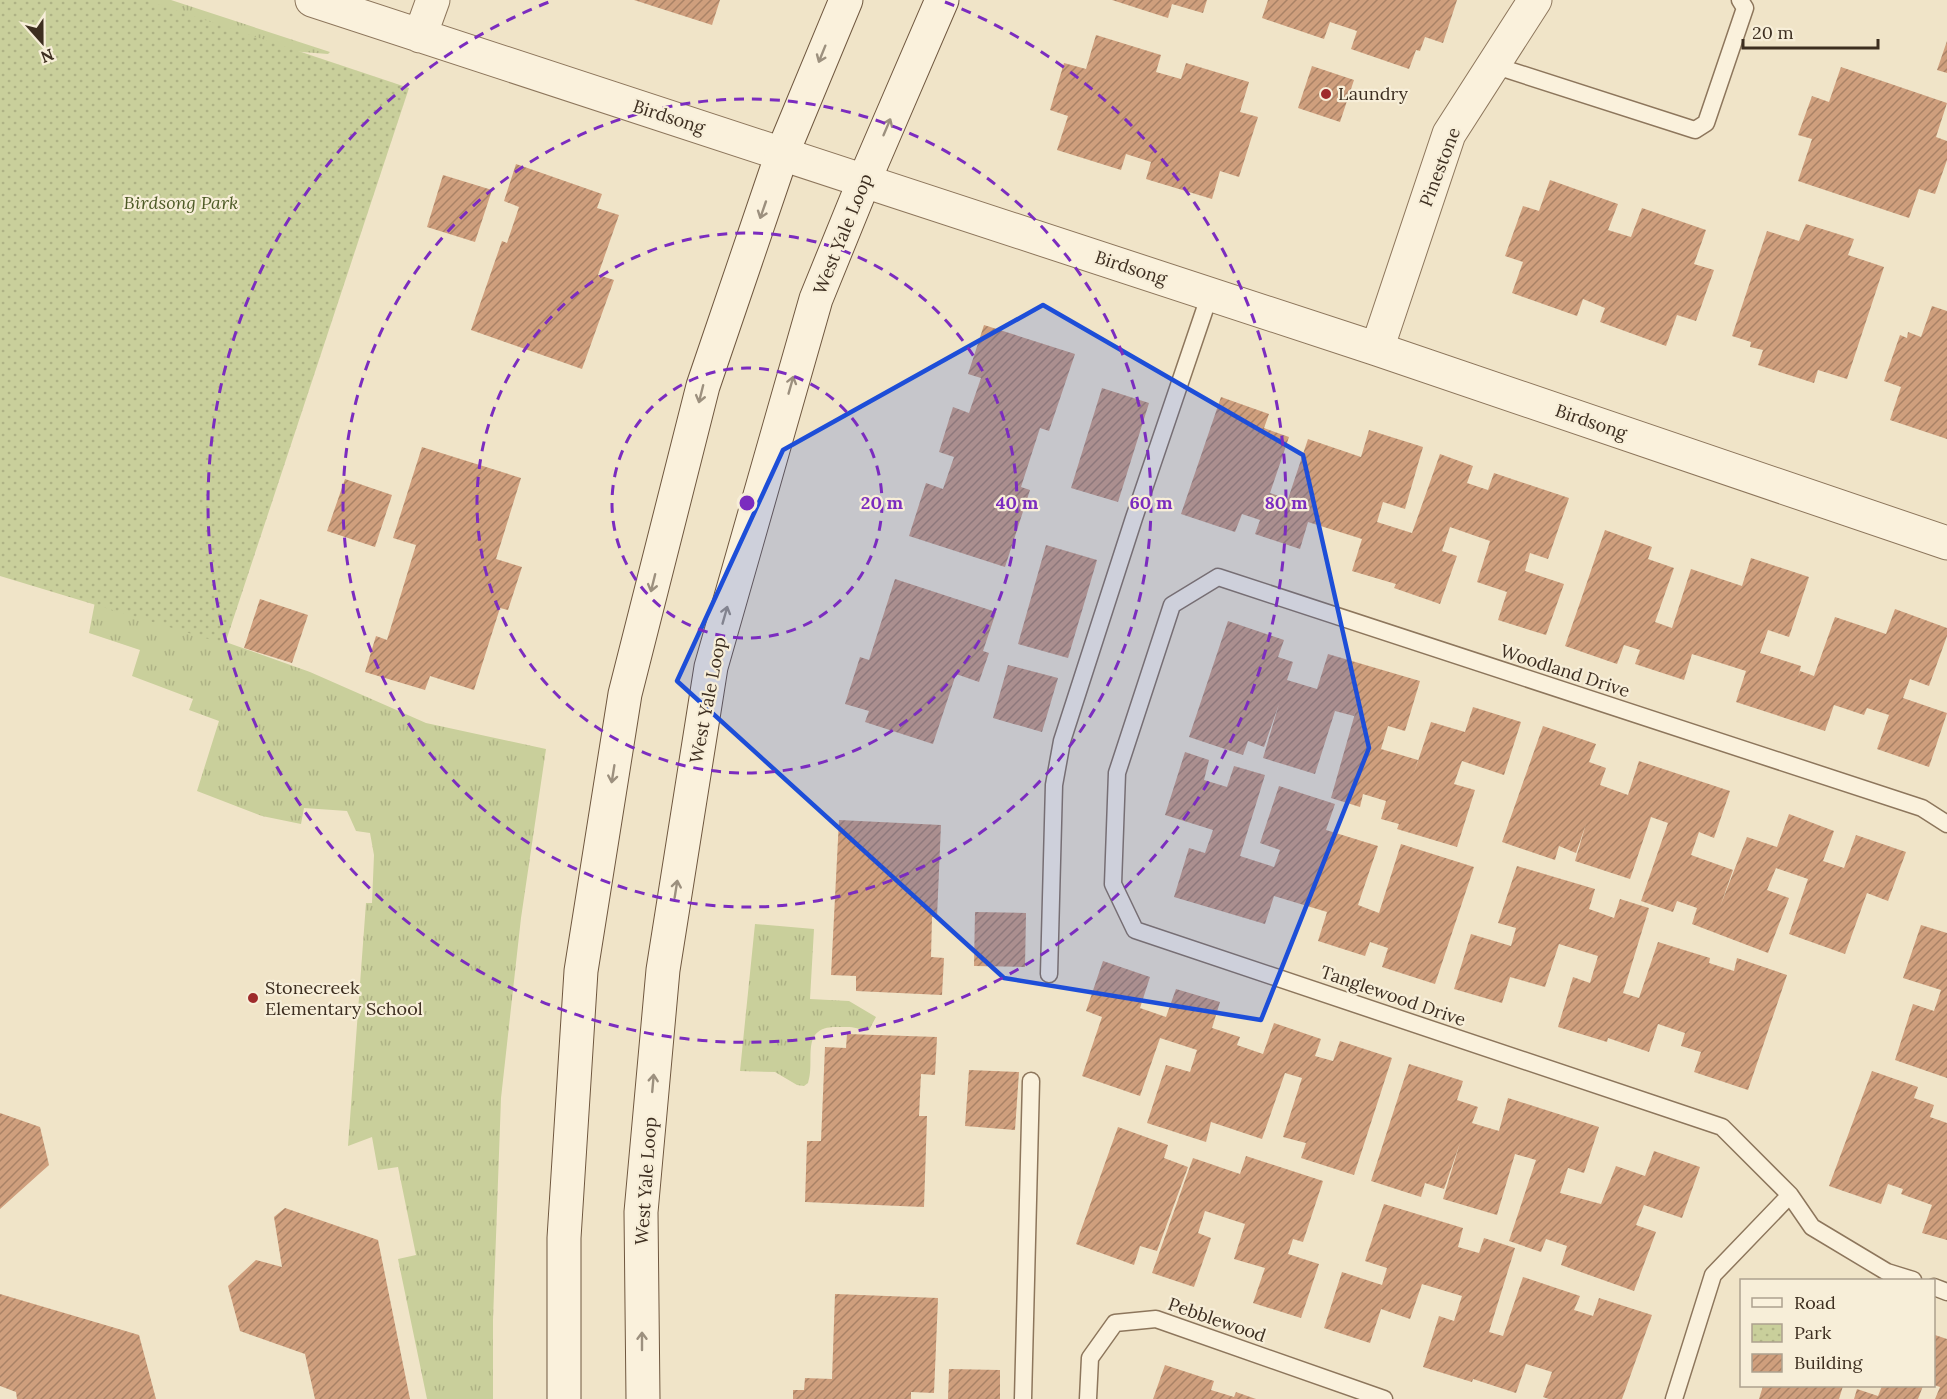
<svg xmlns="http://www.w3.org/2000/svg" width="1947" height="1399" viewBox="0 0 1947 1399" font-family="Lora,serif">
  <defs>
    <pattern id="grass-tufts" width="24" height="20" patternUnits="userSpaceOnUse" patternTransform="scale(1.5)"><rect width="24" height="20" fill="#c9cf9b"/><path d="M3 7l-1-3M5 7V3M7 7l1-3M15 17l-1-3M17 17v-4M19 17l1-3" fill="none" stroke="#aeb285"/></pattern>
    <pattern id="park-dots" width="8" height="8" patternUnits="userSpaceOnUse" patternTransform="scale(1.5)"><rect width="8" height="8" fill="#c9cf9b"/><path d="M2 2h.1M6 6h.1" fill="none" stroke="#aeb285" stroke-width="1.8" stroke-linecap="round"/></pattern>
    <pattern id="building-hatch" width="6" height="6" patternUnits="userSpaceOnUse" patternTransform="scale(1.5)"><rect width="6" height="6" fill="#cf9f7d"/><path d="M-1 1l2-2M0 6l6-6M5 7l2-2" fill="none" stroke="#a98266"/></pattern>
  </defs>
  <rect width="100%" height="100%" fill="#f0e4c8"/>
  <!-- grass -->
  <path fill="url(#grass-tufts)" d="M2,0H171L330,52L328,54L163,41Z
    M95,602L220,640L310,672L426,723L546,749L521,918L501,1098L493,1320V1399H427L398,1259L416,1255L398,1167L378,1170L372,1137L348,1146L366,903H372L374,855L370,833L356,831L347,811L304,808L301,824L262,816L197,791L219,721L189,710L193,699L132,676L140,650L89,633Z
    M755,924L814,929L810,999L849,1001L876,1017L869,1030L864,1031C856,1026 845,1027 836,1027C799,1027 816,1061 808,1083L804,1086L797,1085L775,1072L740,1071Z"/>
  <!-- park -->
  <path fill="url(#park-dots)" d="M0,0H145L409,88L225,644L0,576Z"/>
  <!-- building -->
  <path fill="url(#building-hatch)" d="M634,0H720L712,25Z
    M1112,0H1207L1203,13L1172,4L1168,18Z
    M1268,0H1457L1443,43L1425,37L1420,51L1416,50L1409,69L1351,49L1357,31L1330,22L1324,39L1262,18Z
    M1096,35L1161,55L1156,72L1181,79L1186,63L1249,82L1240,112L1258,117L1239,177L1220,171L1212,199L1146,179L1151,162L1126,154L1121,170L1057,150L1068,116L1050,110L1064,63L1086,69Z
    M1947,41V73L1937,70Z
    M1312,66L1354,80L1340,122L1298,108Z
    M1841,67L1947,103L1936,137L1947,141V160L1935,194L1919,189L1909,218L1798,181L1812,139L1798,135L1812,96L1829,102Z
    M516,164L602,194L597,208L619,215L598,275L614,280L582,369L471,330L502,241L507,243L519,207L504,201Z
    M443,175L492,190L475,242L427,227Z
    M1550,180L1618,204L1608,230L1631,237L1642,208L1706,230L1694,264L1714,270L1696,321L1677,315L1666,346L1600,322L1605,308L1583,299L1577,316L1512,293L1523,262L1505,256L1523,206L1539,211Z
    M1806,224L1854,239L1848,255L1884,267L1847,379L1818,370L1814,383L1758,365L1763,350L1750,347L1751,342L1732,336L1767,231L1799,241Z
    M1932,306L1947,311V439L1890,420L1901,387L1884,381L1900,335L1907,338L1908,332L1921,337Z
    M984,325L1075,354L1049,431L1040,428L1021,487L1030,490L1005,567L909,536L926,483L943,489L954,457L939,452L953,407L969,413L981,378L968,374Z
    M1102,388L1149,403L1118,502L1071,488Z
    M1221,397L1269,414L1264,428L1289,437L1270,493L1288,499L1308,439L1361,457L1369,430L1423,447L1405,509L1383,502L1377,522L1412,533L1440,454L1473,466L1467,483L1488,490L1494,473L1569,498L1548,559L1530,553L1525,571L1564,584L1546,635L1498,620L1507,592L1477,582L1490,541L1450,527L1442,551L1457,556L1440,604L1394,588L1396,584L1352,571L1362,539L1308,522L1300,549L1255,534L1260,520L1242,514L1235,532L1181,514Z
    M422,447L521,478L496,559L522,567L508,610L500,608L474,690L430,676L425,690L365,672L376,636L387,640L416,545L393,538Z
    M345,479L392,495L375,547L327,531Z
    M1605,530L1652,547L1648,559L1674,568L1655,622L1672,628L1691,569L1742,586L1751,558L1809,577L1789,637L1768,630L1760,653L1801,666L1798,677L1800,671L1814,676L1835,617L1886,634L1895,609L1947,628V636L1929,686L1910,679L1903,698L1947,713L1929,767L1877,749L1889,715L1867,708L1864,715L1834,705L1825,731L1736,702L1746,671L1692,654L1684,680L1635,664L1640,650L1624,645L1617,664L1565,646Z
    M1046,545L1097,560L1068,658L1018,644Z
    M895,579L996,612L983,651L989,653L979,682L956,674L933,744L865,722L869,711L845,704L860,657L869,660Z
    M260,599L308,615L292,663L244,648Z
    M1228,621L1284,640L1278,657L1293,662L1287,680L1317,689L1328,654L1420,681L1405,731L1388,726L1381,749L1418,760L1413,776L1431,722L1465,732L1473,707L1521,722L1504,775L1462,761L1454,784L1475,790L1457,847L1397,829L1399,824L1381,819L1386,801L1363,794L1360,807L1331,798L1356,710L1354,716L1335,711L1315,774L1263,758L1279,704L1264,747L1248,741L1243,755L1189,737Z
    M1008,665L1058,678L1042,732L993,718Z
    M1543,726L1596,744L1589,762L1606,768L1600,785L1628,795L1639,761L1730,791L1714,838L1699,832L1691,855L1733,870L1720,907L1747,837L1777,847L1789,814L1834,831L1823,861L1844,868L1856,835L1906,852L1888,901L1867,893L1845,954L1789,934L1808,879L1776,868L1767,890L1789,898L1768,953L1692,924L1697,908L1677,901L1673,912L1641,901L1668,823L1651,817L1630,879L1575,861L1586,824L1576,853L1559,846L1555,860L1502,842Z
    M1185,752L1209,760L1204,780L1227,787L1234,766L1265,775L1240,856L1274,867L1280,850L1260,843L1279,786L1335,804L1326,830L1378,846L1358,905L1379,913L1401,844L1474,867L1435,984L1382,967L1388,948L1370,942L1365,956L1318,941L1327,912L1274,896L1265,924L1174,897L1189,848L1205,853L1213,830L1165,815Z
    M839,820L941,825L937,917H932L931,957L944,958L942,995L856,991V976L831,975Z
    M1517,866L1595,889L1589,909L1614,918L1620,899L1649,908L1623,993L1639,998L1658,942L1710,958L1709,963L1734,971L1737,958L1787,975L1748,1090L1694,1072L1701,1052L1681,1046L1685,1033L1658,1024L1649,1052L1608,1038L1607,1042L1558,1027L1573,977L1590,983L1598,956L1559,944L1545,987L1510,977L1502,1003L1454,989L1471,934L1511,946L1516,928L1498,923Z
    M975,912L1026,913L1025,967L974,966Z
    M1921,925L1947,933V1078L1895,1060L1913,1004L1934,1011L1941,990L1903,978Z
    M1103,961L1150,977L1140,1008L1166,1017L1176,989L1220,1002L1212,1028L1240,1037L1237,1045L1263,1054L1274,1023L1321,1039L1315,1056L1333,1061L1340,1041L1392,1058L1354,1175L1301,1158L1306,1143L1283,1137L1302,1078L1285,1073L1262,1139L1211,1122L1206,1142L1147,1123L1166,1065L1190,1072L1197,1050L1160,1038L1140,1096L1082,1076L1102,1017L1086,1011Z
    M847,1034L937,1037L935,1075L921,1074L919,1116H927L924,1207L805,1202L807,1141H821L825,1047L846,1048Z
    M1409,1064L1463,1081L1457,1100L1478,1107L1472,1123L1499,1131L1508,1098L1599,1127L1584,1173L1568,1168L1560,1193L1601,1204L1616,1166L1645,1176L1654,1151L1700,1167L1682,1218L1644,1205L1636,1225L1656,1232L1634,1291L1561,1265L1567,1246L1546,1239L1541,1252L1509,1241L1536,1160L1515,1154L1497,1215L1443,1199L1460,1143L1444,1189L1425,1183L1421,1197L1371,1181Z
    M969,1070L1019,1072L1015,1130L965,1126Z
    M1872,1071L1918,1087L1914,1098L1934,1105L1930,1117L1947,1123V1240L1922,1233L1932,1205L1901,1194L1903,1189L1888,1184L1881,1204L1829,1186Z
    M0,1113L40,1127L49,1165L0,1209Z
    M1118,1127L1168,1145L1164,1158L1188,1167L1157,1251L1140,1246L1134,1265L1076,1244Z
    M1246,1156L1323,1181L1303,1242L1293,1239L1288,1254L1319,1264L1301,1318L1253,1303L1265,1268L1234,1259L1245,1224L1205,1211L1198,1233L1211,1238L1194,1287L1152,1273L1193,1158L1240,1174Z
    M1384,1204L1463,1228L1458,1247L1479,1253L1484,1238L1515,1248L1489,1332L1503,1336L1523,1277L1580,1296L1574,1310L1593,1316L1599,1298L1652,1315L1622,1399H1549L1543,1397L1552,1372L1526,1364L1516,1393L1473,1379L1472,1382L1423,1367L1439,1316L1454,1321L1462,1296L1422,1284L1410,1319L1381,1309L1370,1343L1324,1328L1342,1272L1382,1285L1387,1268L1365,1261Z
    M285,1208L378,1240L410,1399H315L305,1354L240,1331L228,1286L256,1260L282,1267L274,1217Z
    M0,1294L139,1335L156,1399H17L16,1392L0,1386Z
    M835,1294L938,1298L934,1393L911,1392V1399H793V1390H804L805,1378L832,1379Z
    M1935,1335L1947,1339V1399H1935L1940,1387L1934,1385Z
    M1165,1365L1214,1381L1211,1390L1234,1397L1236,1392L1256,1399H1153Z
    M949,1369L1000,1370V1399H948Z
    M1763,1386H1843L1839,1399H1759Z
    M1882,1386H1923L1918,1399H1854L1857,1389L1878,1396Z"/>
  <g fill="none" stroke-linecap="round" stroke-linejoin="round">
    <defs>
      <path id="lane" d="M1493,65L1695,130L1706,123L1745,8L1740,0
        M1049,974L1054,785L1062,741L1134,518L1210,294
        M1913,1280L1887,1272L1812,1227L1790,1195L1722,1127L1135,930L1113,884L1117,773L1172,605L1218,577L1922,808L1947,824
        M1934,1287L1947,1292
        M1023,1399L1031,1081
        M1088,1399L1090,1358L1115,1323L1156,1319L1384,1399
        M1674,1399L1713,1275L1790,1195"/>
      <path id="street" d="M312,0L1377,349L1947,543
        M420,36L433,0
        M1377,349L1449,134L1535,0"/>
      <path id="secondary" d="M564,1399V1238L581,971L625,694L703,386L782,154L846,0
        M643,1399L641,1212L663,970L711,667L816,299L864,181L942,0"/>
    </defs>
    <!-- lane casing -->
    <use href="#lane" stroke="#8d765c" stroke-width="19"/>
    <!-- street casing -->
    <use href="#street" stroke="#8d765c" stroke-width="35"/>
    <!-- secondary casing -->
    <use href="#secondary" stroke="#6f573f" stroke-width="35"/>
    <!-- lane -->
    <use href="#lane" stroke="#faf1dc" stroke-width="16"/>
    <!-- street -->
    <use href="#street" stroke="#faf1dc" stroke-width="33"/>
    <!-- secondary -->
    <use href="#secondary" stroke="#faf1dc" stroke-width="33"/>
  </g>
  <!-- one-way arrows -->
  <defs><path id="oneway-shaft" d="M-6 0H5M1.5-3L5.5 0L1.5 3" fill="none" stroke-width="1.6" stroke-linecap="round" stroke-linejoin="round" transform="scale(1.5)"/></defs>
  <g stroke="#9c907e">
    <use href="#oneway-shaft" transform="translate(822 54) rotate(112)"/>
    <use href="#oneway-shaft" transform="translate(887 127) rotate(-67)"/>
    <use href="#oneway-shaft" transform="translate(763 210) rotate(109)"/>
    <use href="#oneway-shaft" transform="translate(791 385) rotate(-74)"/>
    <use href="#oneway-shaft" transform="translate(701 394) rotate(104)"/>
    <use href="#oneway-shaft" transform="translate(653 583) rotate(104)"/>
    <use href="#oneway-shaft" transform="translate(725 615) rotate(-74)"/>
    <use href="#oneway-shaft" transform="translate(613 774) rotate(99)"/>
    <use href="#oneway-shaft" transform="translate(676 889) rotate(-81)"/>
    <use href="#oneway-shaft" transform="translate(653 1083) rotate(-85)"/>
    <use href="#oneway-shaft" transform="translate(642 1341) rotate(-90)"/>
  </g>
  <!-- marked area -->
  <path fill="#1d4ed8" fill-opacity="0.2" stroke="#1d4ed8" stroke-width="4.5" stroke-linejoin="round" d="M1043,305L1303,455L1369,748L1261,1020L1004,978L677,681L783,450Z"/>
  <!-- distance rings -->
  <g fill="none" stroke="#7b2cbf" stroke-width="3" stroke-dasharray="10 8">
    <circle cx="747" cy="503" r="135"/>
    <circle cx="747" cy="503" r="270"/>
    <circle cx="747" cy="503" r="404"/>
    <path d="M945 2A539 539 0 1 1 549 2"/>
  </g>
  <!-- markers -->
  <g fill="#9e2a2b" stroke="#f7eed8" stroke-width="2">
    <circle cx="1326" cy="94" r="6"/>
    <circle cx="253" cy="998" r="6"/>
  </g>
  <g text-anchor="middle" stroke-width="4.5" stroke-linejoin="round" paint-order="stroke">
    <!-- poi labels -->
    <g font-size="18" fill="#3d2e20" stroke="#f7eed8" text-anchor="start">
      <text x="1338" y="100">Laundry</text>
      <text x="265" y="994">Stonecreek<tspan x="265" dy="21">Elementary School</tspan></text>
    </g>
    <!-- street labels -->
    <g font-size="18" fill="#3d2e20" stroke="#f7eed8">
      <text transform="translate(669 117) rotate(18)" y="6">Birdsong</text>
      <text transform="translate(1440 167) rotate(-69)" y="6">Pinestone</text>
      <text transform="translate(843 234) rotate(-68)" y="6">West Yale Loop</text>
      <text transform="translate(1131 268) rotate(18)" y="6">Birdsong</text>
      <text transform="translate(1591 422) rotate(19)" y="6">Birdsong</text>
      <text transform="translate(1565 671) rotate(18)" y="6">Woodland Drive</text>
      <text transform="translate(708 700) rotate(-79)" y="6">West Yale Loop</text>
      <text transform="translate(1393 996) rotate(19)" y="6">Tanglewood Drive</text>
      <text transform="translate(646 1181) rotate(-86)" y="6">West Yale Loop</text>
      <text transform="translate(1217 1320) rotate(19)" y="6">Pebblewood</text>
    </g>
    <!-- park labels -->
    <g font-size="18" font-style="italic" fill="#4d5a26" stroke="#f7eed8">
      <text x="181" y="209">Birdsong Park</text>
    </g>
  </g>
  <circle cx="747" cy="503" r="9" fill="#7b2cbf" stroke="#f7eed8" stroke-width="3"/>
  <g font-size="18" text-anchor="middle" font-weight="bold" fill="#7b2cbf" stroke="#f7eed8" stroke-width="4.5" stroke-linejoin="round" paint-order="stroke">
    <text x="882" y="509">20 m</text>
    <text x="1017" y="509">40 m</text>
    <text x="1151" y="509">60 m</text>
    <text x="1286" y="509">80 m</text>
  </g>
  <!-- legend -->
  <rect x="1740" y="1279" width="195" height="108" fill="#f7eed8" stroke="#ada18e" stroke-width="1.5"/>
  <rect x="1752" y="1298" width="30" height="9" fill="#faf1dc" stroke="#ada18e" stroke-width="1.5"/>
  <text x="1794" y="1309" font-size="18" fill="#3d2e20">Road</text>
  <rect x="1752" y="1324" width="30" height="18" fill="url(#park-dots)" stroke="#ada18e" stroke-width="1.5"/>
  <text x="1794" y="1339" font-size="18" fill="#3d2e20">Park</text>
  <rect x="1752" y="1354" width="30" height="18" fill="url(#building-hatch)" stroke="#ada18e" stroke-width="1.5"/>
  <text x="1794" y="1369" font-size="18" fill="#3d2e20">Building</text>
  <!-- north arrow -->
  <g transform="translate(42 42) rotate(159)" stroke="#f7eed8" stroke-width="4.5" paint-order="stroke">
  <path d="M0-4.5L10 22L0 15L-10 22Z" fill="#3d2e20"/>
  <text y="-9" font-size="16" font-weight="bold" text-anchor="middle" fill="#3d2e20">N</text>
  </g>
  <!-- scale -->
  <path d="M1743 39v9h135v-9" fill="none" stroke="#3d2e20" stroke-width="3"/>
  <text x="1752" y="39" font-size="18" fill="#3d2e20" stroke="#f7eed8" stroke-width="4.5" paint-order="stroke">20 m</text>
</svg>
